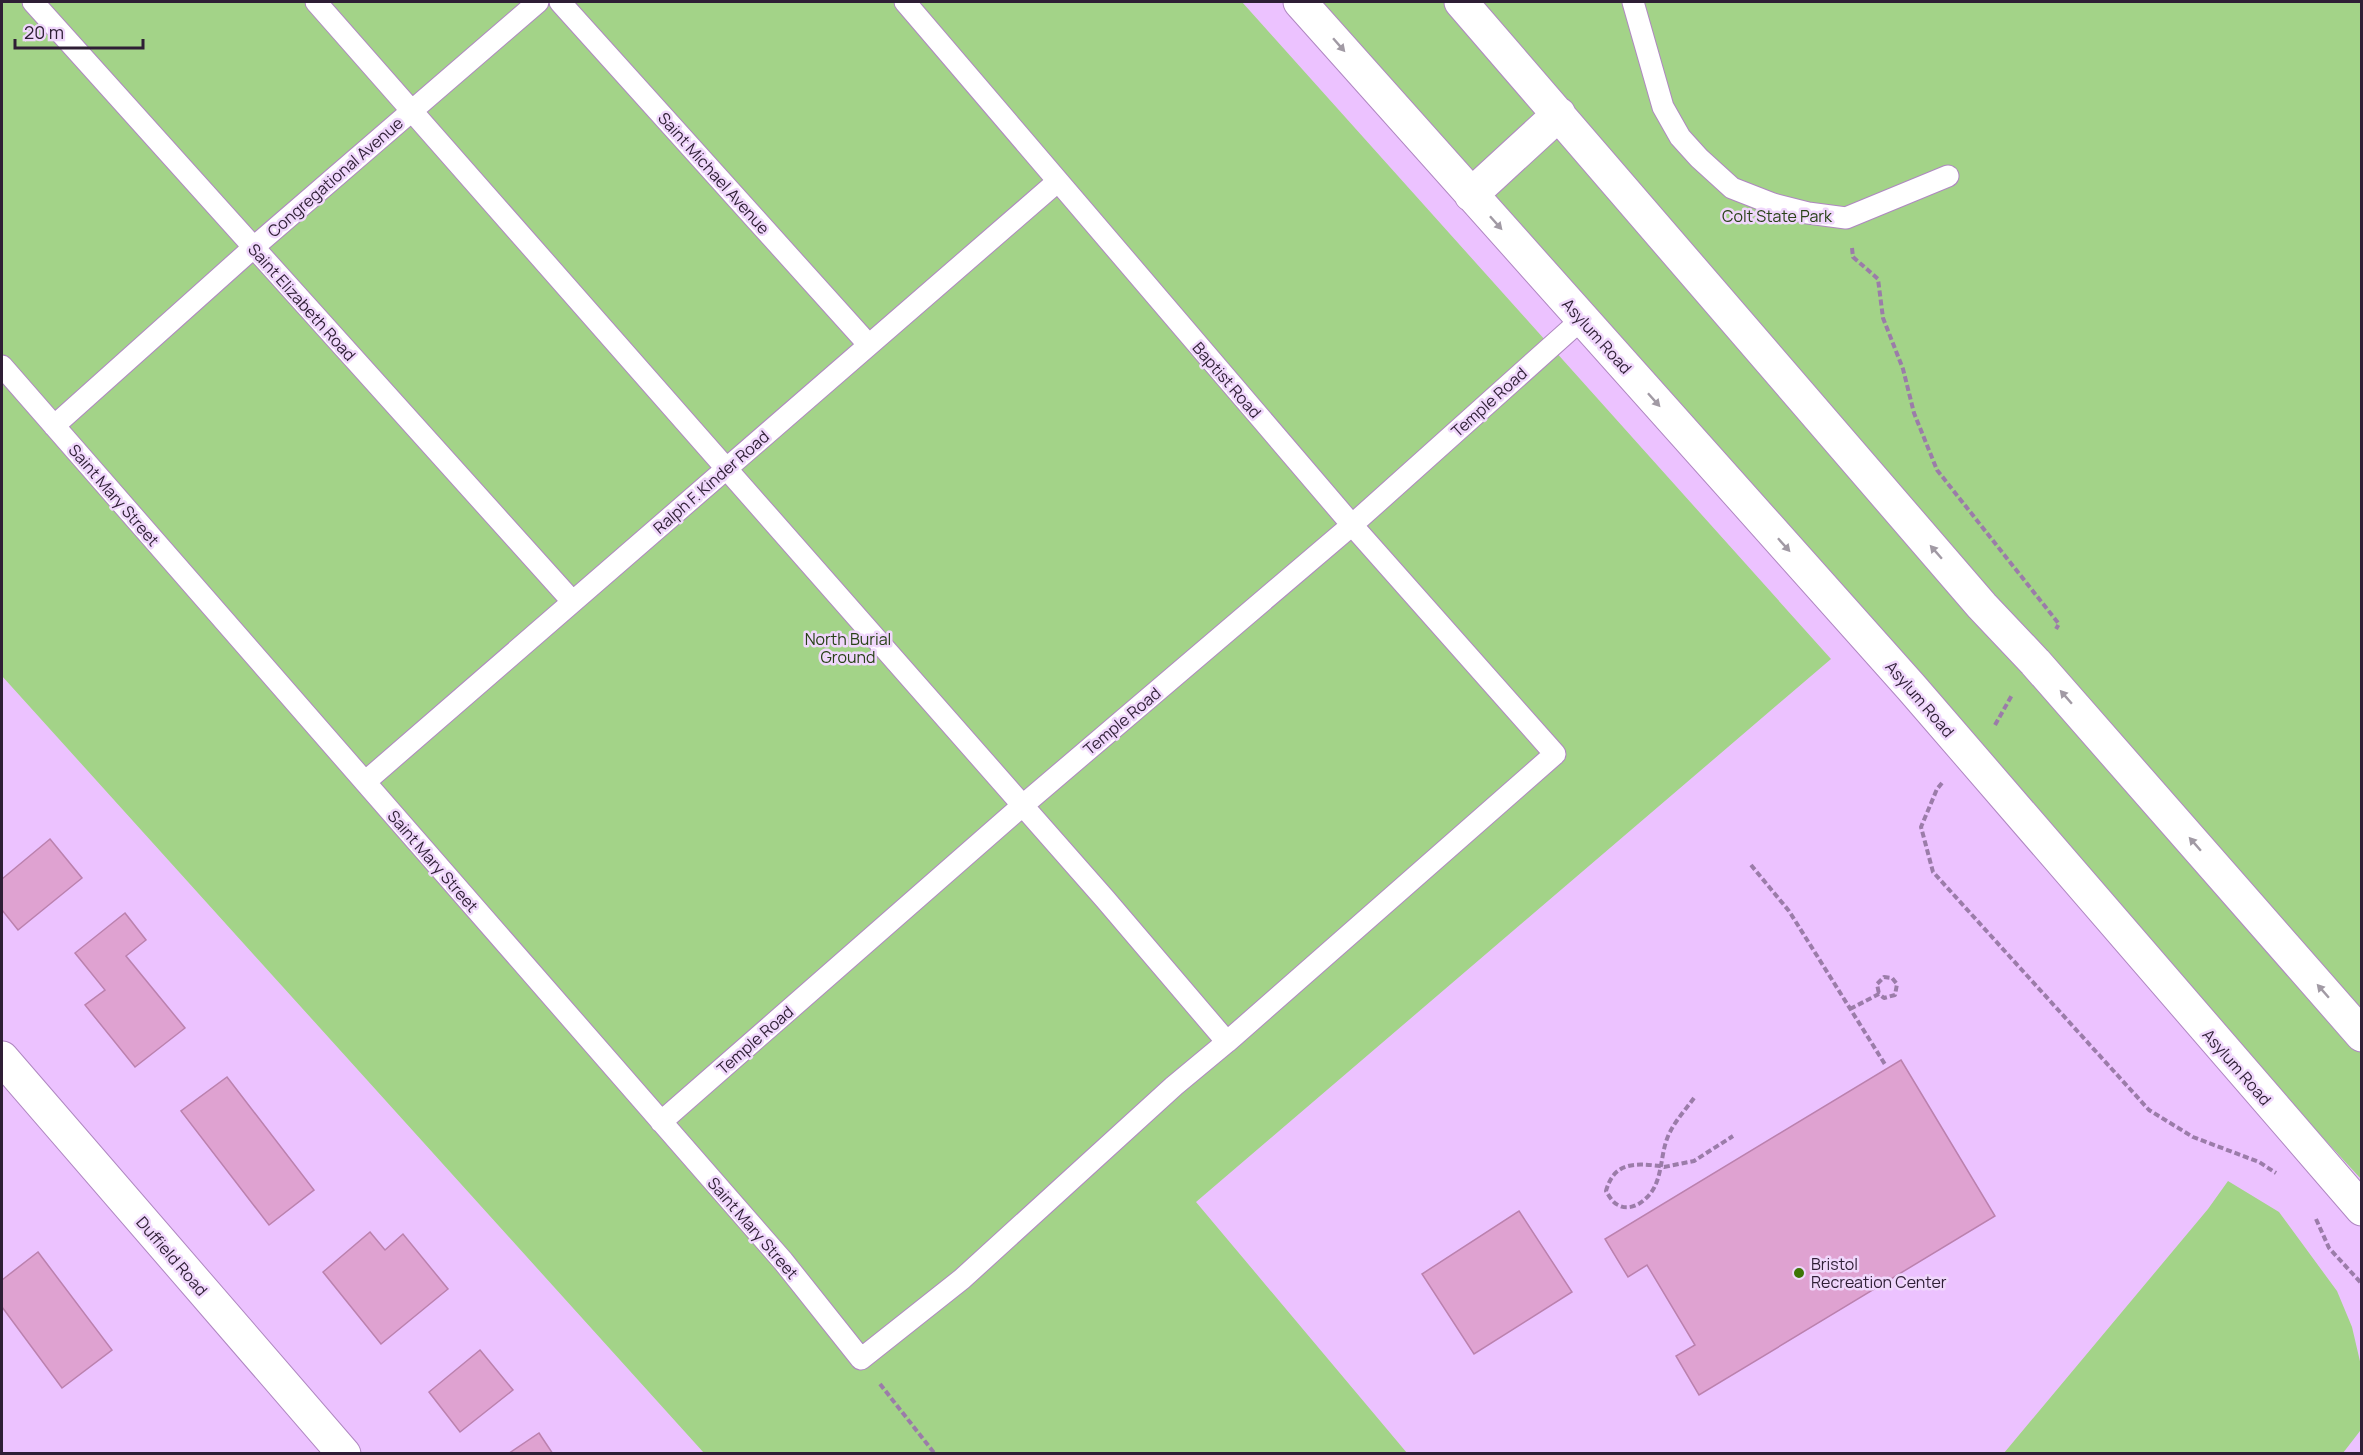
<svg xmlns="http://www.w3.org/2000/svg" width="2363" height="1455" viewBox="0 0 2363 1455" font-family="Manrope,sans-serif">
  <rect width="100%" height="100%" fill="#ecc2ff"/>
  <!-- green -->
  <path fill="#a3d388" d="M2,2H1242L1831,659L1196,1202L1407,1453H704L2,676Z
    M1284,2H2361V1179L1909,688Z
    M2228,1181L2279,1212L2337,1291L2352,1327L2362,1370L2360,1431L2343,1453H2004L2208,1209Z"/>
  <!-- building -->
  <path fill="#dfa2d1" stroke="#bb81ae" stroke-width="1.5" d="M50,839L82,878L18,930L2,910V879Z
    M125,913L146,940L126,956L185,1028L135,1067L85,1005L105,990L75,953Z
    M1901,1060L1995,1216L1699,1395L1676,1356L1695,1345L1647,1265L1628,1277L1605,1239Z
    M227,1077L314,1190L269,1225L181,1111Z
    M1519,1211L1572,1292L1474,1354L1422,1274Z
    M370,1232L385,1250L403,1234L448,1289L381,1344L323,1272Z
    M38,1252L112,1350L62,1388L2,1307V1280Z
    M480,1350L513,1390L460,1432L429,1392Z
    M539,1433L553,1454H508Z"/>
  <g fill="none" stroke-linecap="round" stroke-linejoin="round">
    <defs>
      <path id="service" d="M33,2L572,601
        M560,2L868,344
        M905,2L1352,525L1555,754L1227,1042
        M1633,2L1663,107L1680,137L1699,158L1732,188L1773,204L1808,213L1846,218L1948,176
        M2,366L783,1261L861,1359L962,1279L1174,1086L1227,1042L1105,899L316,2
        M54,426L254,247L538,2
        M365,782L1057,182
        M661,1122L1022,806L1352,525L1582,319"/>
      <path id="minor" d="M1300,2L1911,687L2362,1209
        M1461,2L1982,606L2035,662L2362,1035
        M1471,195L1559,114
        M2,1058L344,1454"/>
    </defs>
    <!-- service casing -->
    <use href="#service" stroke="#af87c1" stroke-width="23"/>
    <!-- minor casing -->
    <use href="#minor" stroke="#af87c1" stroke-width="35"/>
    <!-- path -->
    <path stroke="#9b7ca9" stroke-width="4" stroke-dasharray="6 3" stroke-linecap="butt" d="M1852,248L1853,257L1878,279L1883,318L1903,369L1914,413L1937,470L2059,624L2056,629
      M1995,725L2012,695
      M1942,783L1937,789L1921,827L1933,872L2149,1110L2193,1137L2259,1162L2276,1173
      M1751,865L1789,911L1886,1066
      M1850,1009L1879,994L1884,998L1895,995L1897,984L1892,978L1884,977L1877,984L1879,994
      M1694,1098C1686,1109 1676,1120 1670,1132C1661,1149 1663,1169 1655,1186C1649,1199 1632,1213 1618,1205C1613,1203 1609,1196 1606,1191C1614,1162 1634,1163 1660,1166L1664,1167L1694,1161L1733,1136
      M2316,1219L2329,1248L2362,1284
      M880,1384L935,1454"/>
    <!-- service -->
    <use href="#service" stroke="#fff" stroke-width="21"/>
    <!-- minor -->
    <use href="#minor" stroke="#fff" stroke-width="33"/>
  </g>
  <!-- one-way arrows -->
  <defs><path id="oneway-solid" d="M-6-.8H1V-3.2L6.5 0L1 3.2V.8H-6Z" transform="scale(1.5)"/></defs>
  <g fill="#a19aa4">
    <use href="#oneway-solid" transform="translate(1339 45) rotate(49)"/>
    <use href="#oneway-solid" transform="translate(1496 223) rotate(48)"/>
    <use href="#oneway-solid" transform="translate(1654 400) rotate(48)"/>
    <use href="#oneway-solid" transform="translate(1784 545) rotate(48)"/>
    <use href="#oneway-solid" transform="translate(1936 552) rotate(-131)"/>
    <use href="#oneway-solid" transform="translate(2066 697) rotate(-131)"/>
    <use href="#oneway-solid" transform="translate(2195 844) rotate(-131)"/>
    <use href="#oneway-solid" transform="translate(2323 991) rotate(-131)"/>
  </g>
  <!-- markers -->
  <circle fill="#3c7506" stroke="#f0d7fc" stroke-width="2" cx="1799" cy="1273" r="6"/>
  <g text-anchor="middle" stroke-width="5" stroke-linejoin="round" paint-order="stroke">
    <!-- street labels -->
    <g font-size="16" fill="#2e1e35" stroke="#f0d7fc">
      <text transform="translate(714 173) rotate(48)" y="6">Saint Michael Avenue</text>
      <text transform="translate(335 177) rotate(-41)" y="6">Congregational Avenue</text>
      <text transform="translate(302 302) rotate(48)" y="6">Saint Elizabeth Road</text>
      <text transform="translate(1597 336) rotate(48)" y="6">Asylum Road</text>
      <text transform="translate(1227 380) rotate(49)" y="6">Baptist Road</text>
      <text transform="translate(1489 402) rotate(-42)" y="6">Temple Road</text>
      <text transform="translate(711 482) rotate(-41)" y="6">Ralph F. Kinder Road</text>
      <text transform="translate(114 495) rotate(49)" y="6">Saint Mary Street</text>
      <text transform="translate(1920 699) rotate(49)" y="6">Asylum Road</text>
      <text transform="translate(1122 721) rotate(-40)" y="6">Temple Road</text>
      <text transform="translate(433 861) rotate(49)" y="6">Saint Mary Street</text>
      <text transform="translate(755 1040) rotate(-41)" y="6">Temple Road</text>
      <text transform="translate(2237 1067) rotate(49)" y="6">Asylum Road</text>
      <text transform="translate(753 1228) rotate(49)" y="6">Saint Mary Street</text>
      <text transform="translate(172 1256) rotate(49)" y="6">Duffield Road</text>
    </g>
    <!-- park labels -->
    <g font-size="16" fill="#274116" stroke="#f0d7fc">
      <text x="1777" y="222">Colt State Park</text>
      <text x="848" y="645">North Burial<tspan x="848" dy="18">Ground</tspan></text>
    </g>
    <!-- poi labels -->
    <g font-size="16" fill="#2e1e35" stroke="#f0d7fc" text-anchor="start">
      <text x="1811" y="1270">Bristol<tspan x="1811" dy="18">Recreation Center</tspan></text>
    </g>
  </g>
  <!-- border -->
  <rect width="2363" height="1455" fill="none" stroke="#2e1e35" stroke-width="6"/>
  <!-- scale -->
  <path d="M15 39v9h128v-9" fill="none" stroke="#2e1e35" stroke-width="3"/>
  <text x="24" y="39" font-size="18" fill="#2e1e35" stroke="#f0d7fc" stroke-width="4.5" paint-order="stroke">20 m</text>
</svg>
